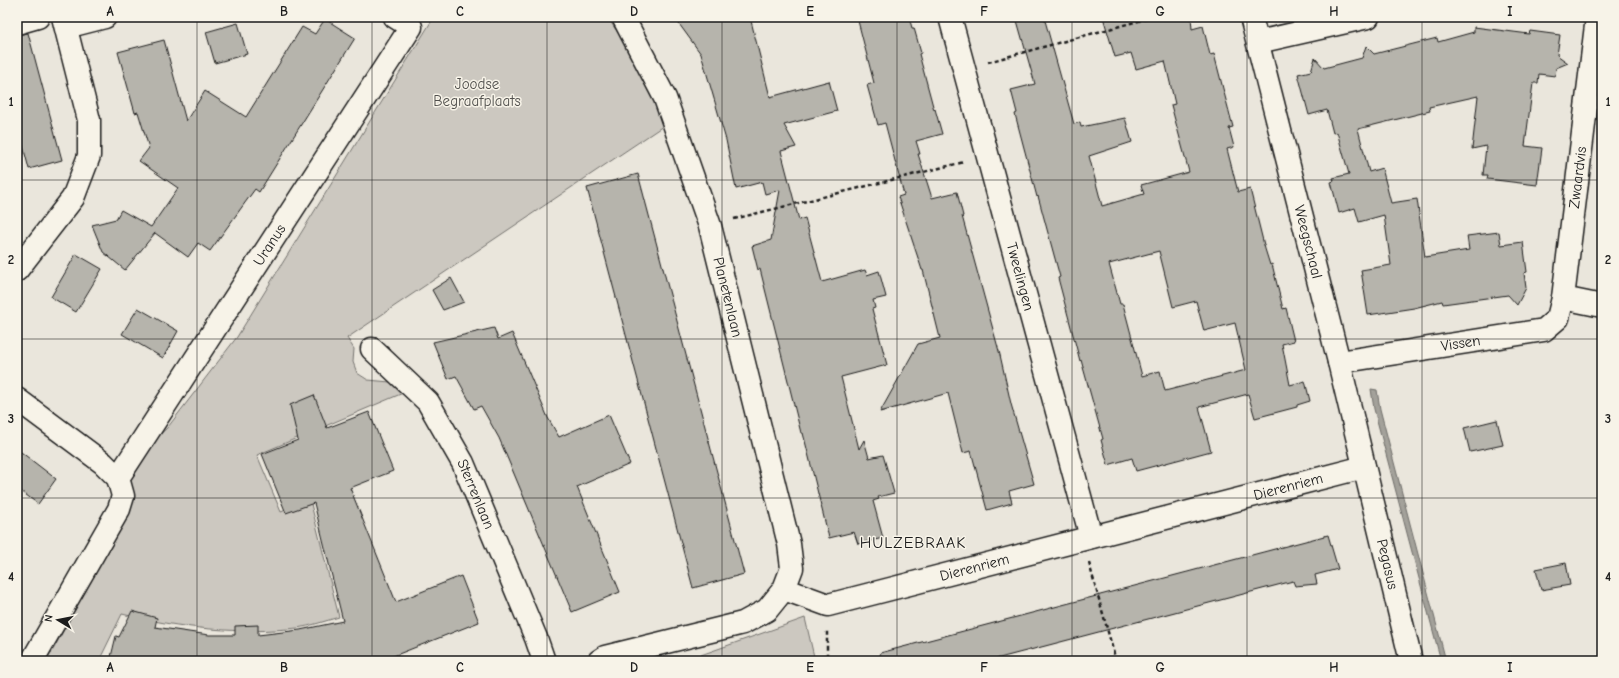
<svg xmlns="http://www.w3.org/2000/svg" width="1619" height="678" viewBox="0 0 1619 678" font-family="'Comic Neue',sans-serif">
  <rect width="100%" height="100%" fill="#eae6dc"/>
  <filter id="ink" filterUnits="userSpaceOnUse"><feTurbulence type="fractalNoise" baseFrequency=".025" numOctaves="2"/><feDisplacementMap in="SourceGraphic" scale="8" xChannelSelector="R" yChannelSelector="G"/><feConvolveMatrix kernelMatrix="1 2 1 2 8 2 1 2 1" color-interpolation-filters="sRGB"/></filter>
  <g filter="url(#ink)">
    <!-- green -->
    <path fill="#ccc8c0" stroke="#74726e" d="M434,17H607L626,44L651,92L663,126L347,338L354,349L353,362L357,373L368,380L390,382L403,393L257,455L281,512L310,500L339,617C325,621 311,626 297,628C239,635 179,628 122,614L99,661H47L123,520C128,506 135,491 128,478L151,443L168,427L237,337Z
      M805,618L815,661H684Z"/>
    <!-- water -->
    <path fill="#a3a19a" stroke="#6d6c68" d="M1371,389L1377,390L1380,409L1446,661H1441L1374,409Z"/>
    <!-- building -->
    <path fill="#b6b4ac" stroke="#1c1c1c" fill-rule="evenodd" d="M674,17H750L770,97L829,81L837,111L784,125L796,147L781,151L799,220L805,218L822,282L865,270L867,275L879,271L886,297L873,300L875,308L872,309L887,365L841,377L859,449L864,440L869,458L883,455L894,493L878,497L879,499L873,501L883,538L858,544L854,532L829,538L809,457L803,433H801L760,269L758,270L752,246L771,240L780,190L765,194L762,182L736,189L726,140L701,54Z
      M857,17H909L912,28H914L921,53L919,54L934,110L935,109L942,134L916,141L920,154H918L932,198L957,192L963,216H962L1000,355L1011,404L1034,484L1009,491L1012,503L987,510L971,451L963,453L948,393L880,412L918,344L940,338L923,270H922L898,197L904,195L885,123L878,125L867,85L874,83Z
      M1016,17H1044L1074,124L1080,122L1081,127L1125,118L1132,142L1089,156L1102,206L1144,194L1141,185L1189,172L1171,105L1175,104L1165,61L1136,69L1131,53L1115,57L1103,17H1191L1192,29L1203,26L1210,55L1214,54L1233,127L1229,128L1234,147L1227,149L1238,192L1250,189L1265,249L1270,265L1272,264L1283,309L1286,308L1294,341L1282,344L1290,385L1305,381L1310,401L1297,405V407L1255,418L1248,394L1199,407L1211,451L1136,471L1132,458L1108,465L1101,440L1103,439L1081,360L1080,361L1058,278L1060,277L1048,233L1038,196L1037,197L1015,114L1017,113L1011,90L1035,84ZM1159,251L1173,307L1196,301L1204,331L1235,323L1246,370L1165,391L1160,371L1142,376L1123,304H1120L1109,264Z
      M325,19L355,38L259,192L255,189L210,251L198,243L188,257L155,233L125,270L103,252L92,225L116,219L121,210L151,227L178,188L139,161L149,148L138,112L135,113L118,52L164,40L186,121L205,91L246,117L302,27L315,34Z
      M238,23L247,54L215,63L206,32Z
      M1474,27L1529,34L1530,31L1560,35L1557,55L1568,63L1556,68L1555,76L1539,74L1538,83H1533L1525,146L1542,148L1537,185L1487,179L1488,175H1483L1486,146L1472,149L1478,96L1429,107L1430,111L1358,129L1369,172L1382,168L1391,203L1417,199L1425,257L1469,250L1467,236L1499,232L1501,245L1523,242L1527,272L1524,273L1526,288L1517,305L1508,295L1443,304L1442,301L1414,308L1368,315L1361,270L1391,265L1384,215L1359,222L1355,208L1339,213L1331,182L1334,181L1333,178L1349,174L1337,132L1333,133L1327,110L1309,115L1298,74L1311,71L1315,58L1324,68L1362,58L1366,46L1374,54L1437,38L1438,42L1474,32Z
      M28,33L62,160L29,169L17,123V35Z
      M638,174L744,574L693,588L587,188Z
      M76,254L102,269L76,312L51,297Z
      M451,278L464,302L443,310L432,290Z
      M138,308L178,331L163,358L122,334Z
      M494,328L498,339L512,333L548,418L559,437L609,415L630,464L577,487L620,592L572,612L499,438L481,406L474,409L456,376L448,379L433,342Z
      M314,395L327,428L369,412L393,471L350,488L396,602L461,576L479,622L381,661H110L116,636L119,637L132,611L157,618L155,627L209,635H235V626L258,625V635L300,630L343,621L314,503L286,513L262,454L298,440L290,405Z
      M1497,420L1503,445L1470,452L1464,428Z
      M17,449L56,479L38,504L17,488Z
      M1328,535L1338,569L1315,575L1317,584L1295,586L1293,581L988,661H881L880,653Z
      M1566,563L1570,585L1541,590L1536,569Z"/>
    <g fill="none" stroke-linecap="round" stroke-linejoin="round">
      <defs>
        <g id="minor">
          <path id="s1" d="M950,17L1091,537"/>
          <path id="s2" d="M1251,17L1339,362L1411,661"/>
          <path d="M17,23L38,17"/>
          <path d="M66,27L105,17"/>
          <path d="M1258,42L1368,17"/>
          <path d="M17,270L73,198L89,156V120L63,17"/>
          <path d="M1563,298L1602,306"/>
          <path id="s3" d="M372,349L428,402L463,463L536,638L544,661"/>
          <path id="s4" d="M1339,362L1544,330L1558,318L1563,298L1597,17"/>
          <path d="M17,399L103,463L118,478L123,496L119,509L32,661"/>
          <path id="s5" d="M118,478L411,27L395,17"/>
          <path id="s6" d="M784,589L828,605L1364,467"/>
          <path d="M599,661L605,657L743,623L767,610L784,589L792,568L789,544L710,226L665,98L623,17"/>
        </g>
      </defs>
      <!-- minor casing -->
      <use href="#minor" stroke="#1c1c1c" stroke-width="25"/>
      <!-- path -->
      <path stroke="#1c1c1c" stroke-width="2.5" stroke-dasharray="4 3" stroke-linecap="butt" d="M988,62L1153,17
        M734,219L964,162
        M1089,563L1116,661
        M822,661L827,658V630"/>
      <!-- minor -->
      <use href="#minor" stroke="#f7f3e8" stroke-width="22"/>
    </g>
  </g>
  <!-- grid -->
  <path fill="none" stroke="#1c1c1c" stroke-width="1" stroke-opacity="0.55" d="M197,17V661M372,17V661M547,17V661M722,17V661M897,17V661M1072,17V661M1247,17V661M1422,17V661M17,180H1602M17,339H1602M17,498H1602"/>
  <g text-anchor="middle" stroke-width="3" stroke-linejoin="round" paint-order="stroke">
    <!-- park labels -->
    <g font-size="15" fill="#51504d" stroke="#f7f3e8">
      <text x="477" y="89">Joodse<tspan x="477" dy="17">Begraafplaats</tspan></text>
    </g>
    <!-- street labels -->
    <g font-size="15" fill="#1c1c1c" stroke="#f7f3e8">
      <text dy="5" stroke="none"><textPath href="#s4" startOffset="368">Zwaardvis</textPath></text>
      <text dy="5" stroke="none"><textPath href="#s2" startOffset="232">Weegschaal</textPath></text>
      <text dy="5" stroke="none"><textPath href="#s5" startOffset="278">Uranus</textPath></text>
      <text dy="5" stroke="none"><textPath href="#s1" startOffset="269">Tweelingen</textPath></text>
      <text transform="translate(728 297) rotate(76)" y="5">Planetenlaan</text>
      <text dy="5" stroke="none"><textPath href="#s4" startOffset="123">Vissen</textPath></text>
      <text dy="5" stroke="none"><textPath href="#s6" startOffset="522">Dierenriem</textPath></text>
      <text dy="5" stroke="none"><textPath href="#s3" startOffset="181">Sterrenlaan</textPath></text>
      <text dy="5" stroke="none"><textPath href="#s2" startOffset="564">Pegasus</textPath></text>
      <text dy="5" stroke="none"><textPath href="#s6" startOffset="198">Dierenriem</textPath></text>
    </g>
    <!-- neighbourhood labels -->
    <g font-size="16" letter-spacing="1" fill="#1c1c1c" stroke="#f7f3e8">
      <text x="913" y="548">HULZEBRAAK</text>
    </g>
  </g>
  <!-- margin -->
  <rect width="1619" height="678" fill="none" stroke="#f7f3e8" stroke-width="44"/>
  <!-- north arrow -->
  <g transform="translate(58 620) rotate(280)" stroke="#f7f3e8" stroke-width="3" paint-order="stroke">
  <path d="M0-3L7 15L0 10L-7 15Z" fill="#1c1c1c"/>
  <text y="-6" font-size="11" font-weight="bold" text-anchor="middle" fill="#1c1c1c">N</text>
  </g>
  <rect x="22" y="22" width="1575" height="634" fill="none" stroke="#1c1c1c" stroke-width="1.5"/>
  <g font-size="13" text-anchor="middle" font-weight="bold" fill="#1c1c1c">
    <text x="110" y="16">A</text>
    <text x="284" y="16">B</text>
    <text x="460" y="16">C</text>
    <text x="634" y="16">D</text>
    <text x="810" y="16">E</text>
    <text x="984" y="16">F</text>
    <text x="1160" y="16">G</text>
    <text x="1334" y="16">H</text>
    <text x="1510" y="16">I</text>
    <text x="11" y="106">1</text>
    <text x="1608" y="106">1</text>
    <text x="11" y="264">2</text>
    <text x="1608" y="264">2</text>
    <text x="11" y="423">3</text>
    <text x="1608" y="423">3</text>
    <text x="11" y="581">4</text>
    <text x="1608" y="581">4</text>
    <text x="110" y="672">A</text>
    <text x="284" y="672">B</text>
    <text x="460" y="672">C</text>
    <text x="634" y="672">D</text>
    <text x="810" y="672">E</text>
    <text x="984" y="672">F</text>
    <text x="1160" y="672">G</text>
    <text x="1334" y="672">H</text>
    <text x="1510" y="672">I</text>
  </g>
</svg>
